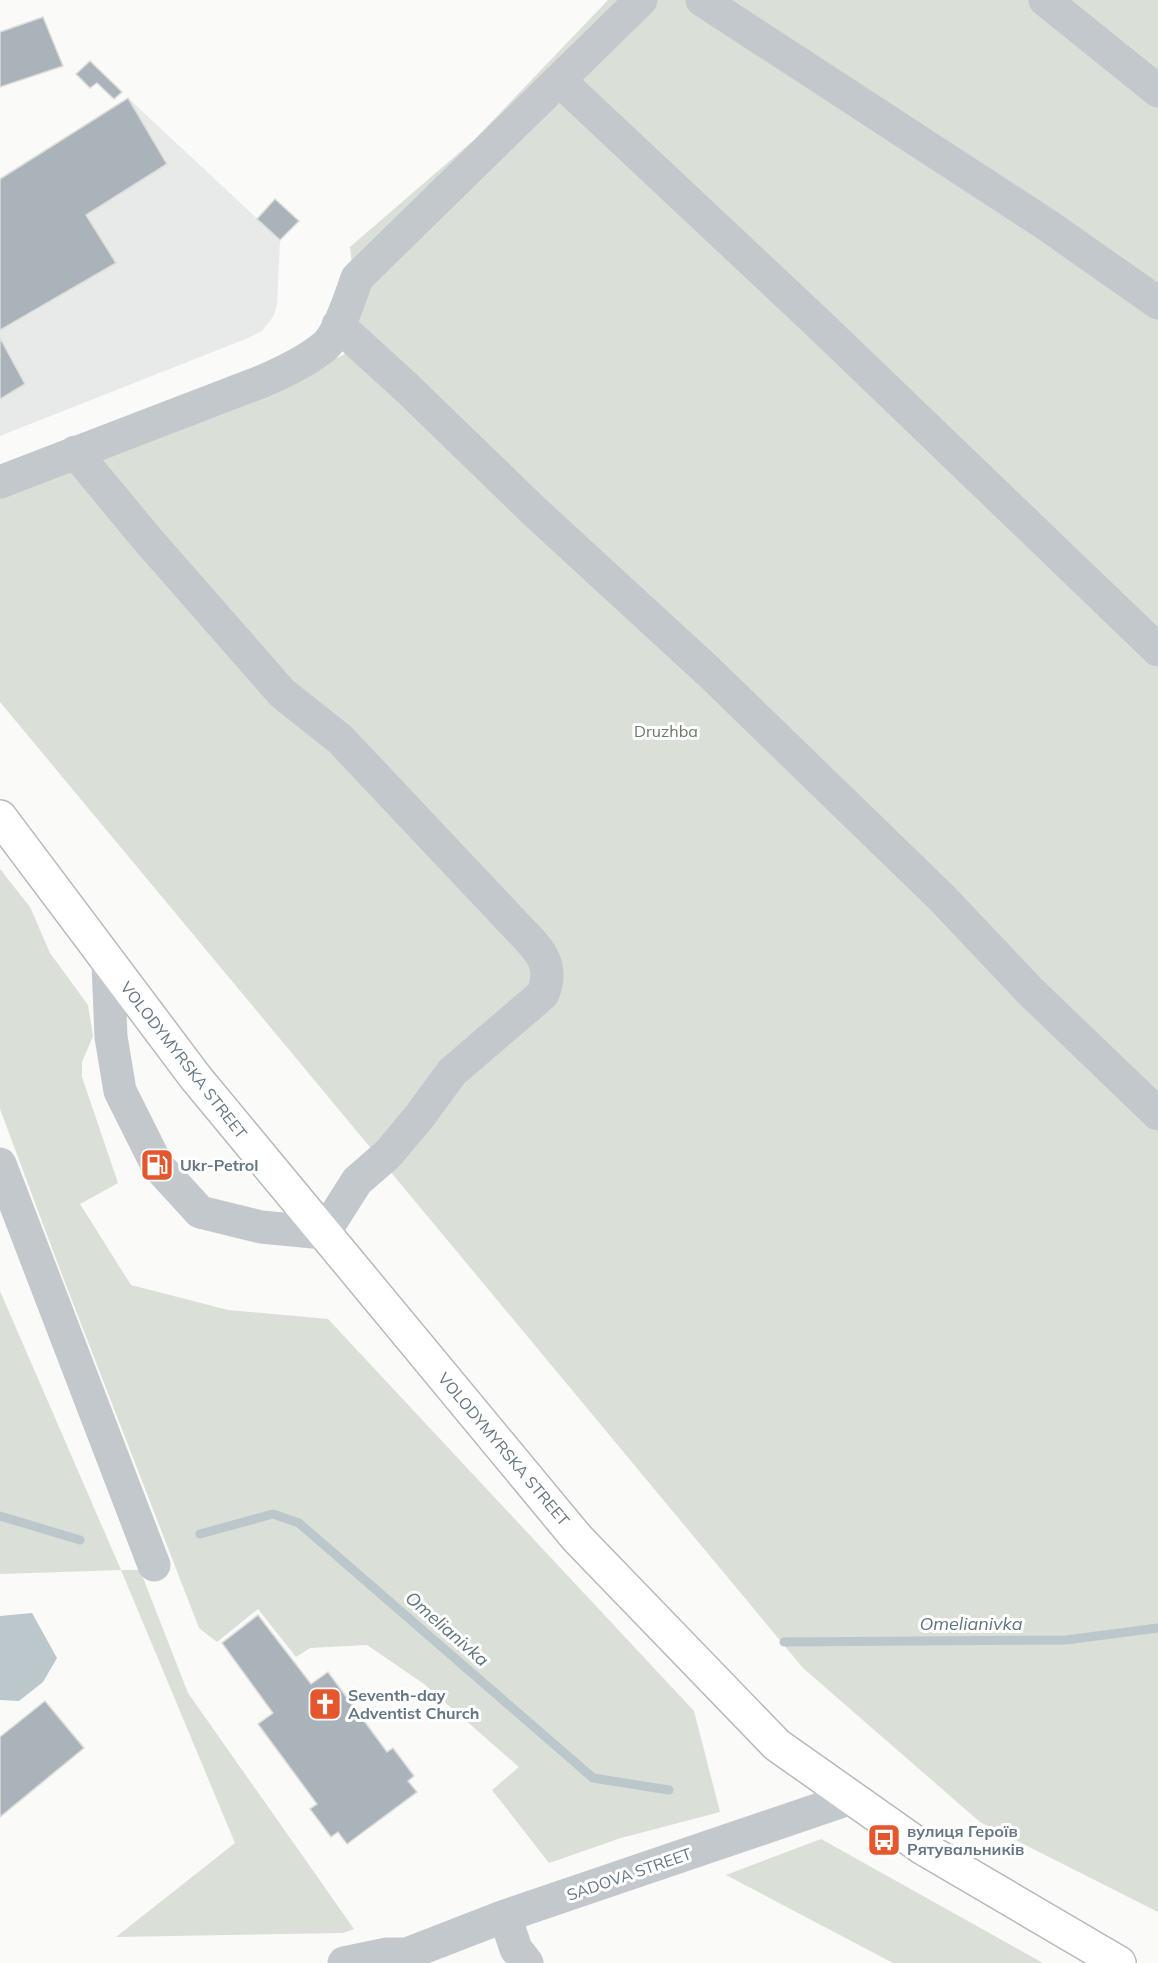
<svg xmlns="http://www.w3.org/2000/svg" width="1158" height="1963" viewBox="0 0 1158 1963" font-family="Mulish,sans-serif">
  <rect width="100%" height="100%" fill="#fafaf8"/>
  <!-- built -->
  <path fill="#e8e9e9" d="M128,98L280,240L277,305L273,317L262,331L248,338L0,436V179Z"/>
  <!-- green -->
  <path fill="#dadfd7" d="M608,0H1158V1912L980,1822L803,1668L0,702V497L288,380L352,351L357,310L350,247L475,139Z
    M0,869L30,907L50,953L88,1005L93,1036L82,1062V1077L118,1183L80,1204L131,1285L228,1310L328,1319L694,1711L720,1812L621,1838L549,1863L492,1790L519,1767L424,1684L367,1645L310,1648L296,1657L258,1609L217,1642L199,1628L59,1267L0,1109Z
    M0,1291L121,1570H140L188,1693L354,1929L343,1933L116,1937L235,1843L121,1570L0,1574Z
    M821,1839L1043,1963H893L726,1875Z"/>
  <!-- water -->
  <path fill="#bbc7cb" d="M32,1613L57,1658L43,1682L19,1701L0,1700V1616Z"/>
  <g fill="none" stroke-linecap="round" stroke-linejoin="round">
    <!-- stream -->
    <path stroke="#bbc7cb" stroke-width="9" d="M0,1516L80,1540
      M200,1534L273,1514L299,1523L593,1778L669,1790
      M784,1642L1066,1640L1158,1628"/>
  </g>
  <!-- building -->
  <path fill="#aab3b9" stroke="#dcdcda" stroke-width="1.5" d="M43,17L63,66L0,87V32Z
    M90,61L122,92L114,99L97,83L90,88L76,74Z
    M128,98L167,164L86,215L116,263L0,330V179Z
    M275,199L299,221L280,240L257,219Z
    M0,338L25,384L0,399Z
    M258,1615L311,1684L328,1672L387,1752L393,1748L414,1776L408,1781L417,1792L347,1844L338,1832L331,1837L310,1809L317,1804L258,1724L273,1713L222,1643Z
    M45,1701L84,1748L0,1817V1737Z"/>
  <g fill="none" stroke-linecap="round" stroke-linejoin="round">
    <defs>
      <path id="major" d="M0,817L196,1078L577,1538L777,1745L923,1848L1119,1963"/>
    </defs>
    <!-- major casing -->
    <use href="#major" stroke="#b5babe" stroke-width="36"/>
    <!-- minor -->
    <path stroke="#c3c8cc" stroke-width="33" d="M702,0L1050,227L1158,303
      M1045,0L1158,91
      M559,80L820,325L1158,650
      M338,325L406,387L534,511L708,671L942,898L1031,992L1158,1114
      M75,452L148,540L282,693L340,739L522,932C541,952 554,965 543,994L452,1072L419,1117L388,1154L357,1181L324,1233L261,1227L200,1212L157,1165L120,1091L111,1037L108,964
      M0,482L263,381C284,372 307,361 325,346C339,334 351,295 357,278L641,0
      M0,1164L154,1565
      M505,1916L516,1949L527,1963
      M344,1963L387,1954H407L505,1916L852,1798"/>
    <!-- major -->
    <use href="#major" stroke="#fff" stroke-width="33"/>
  </g>
  <!-- icons -->
  <defs>
    <symbol id="fuel-square" viewBox="-11 -11 22 22"><rect x="-9" y="-9" width="18" height="18" rx="4" fill="#e4572e" stroke="#fff"/><path d="M-5.5-6h7V0h2V4h1.3V-2.5L3-4.5l.8-.8L6-3V5H2.5V1h-1V6h-7ZM-4.2-4.7v3.2H.2V-4.7Z" fill="#fff"/></symbol>
    <symbol id="church-square" viewBox="-11 -11 22 22"><rect x="-9" y="-9" width="18" height="18" rx="4" fill="#e4572e" stroke="#fff"/><path d="M-1.2-6h2.4v3.5h3.3v2.4h-3.3V6h-2.4V-.1h-3.3v-2.4h3.3Z" fill="#fff"/></symbol>
    <symbol id="bus-square" viewBox="-11 -11 22 22"><rect x="-9" y="-9" width="18" height="18" rx="4" fill="#e4572e" stroke="#fff"/><path d="M-5-6H5V4H4V6H2V4H-2V6H-4V4H-5ZM-3.5-4V0h7V-4ZM-3.5 1.2v1.5H-2V1.2ZM2 1.2v1.5H3.5V1.2Z" fill="#fff"/></symbol>
  </defs>
  <g fill-rule="evenodd">
    <use href="#fuel-square" x="138" y="1146" width="38" height="38"/>
    <use href="#church-square" x="306" y="1685" width="38" height="38"/>
    <use href="#bus-square" x="865" y="1821" width="38" height="38"/>
  </g>
  <g text-anchor="middle" stroke-width="6" stroke-linejoin="round" paint-order="stroke">
    <!-- park labels -->
    <g font-size="16" fill="#687a64" stroke="#fff">
      <text x="666" y="737">Druzhba</text>
    </g>
    <!-- street labels -->
    <g font-size="16" fill="#657683" stroke="#fff">
      <text transform="translate(184 1060) rotate(52)" y="6">VOLODYMYRSKA STREET</text>
      <text transform="translate(504 1449) rotate(50)" y="6">VOLODYMYRSKA STREET</text>
      <text transform="translate(629 1874) rotate(-19)" y="6">SADOVA STREET</text>
    </g>
    <!-- poi labels -->
    <g font-size="16" font-weight="bold" fill="#657683" stroke="#fff" text-anchor="start">
      <text x="180" y="1171">Ukr-Petrol</text>
      <text x="348" y="1701">Seventh-day<tspan x="348" dy="18">Adventist Church</tspan></text>
      <text x="907" y="1837">вулиця Героїв<tspan x="907" dy="18">Рятувальників</tspan></text>
    </g>
    <!-- water labels -->
    <g font-size="18" font-style="italic" fill="#60757c" stroke="#fff">
      <text x="971" y="1630">Omelianivka</text>
      <text transform="translate(447 1629) rotate(41)" y="6">Omelianivka</text>
    </g>
  </g>
</svg>
